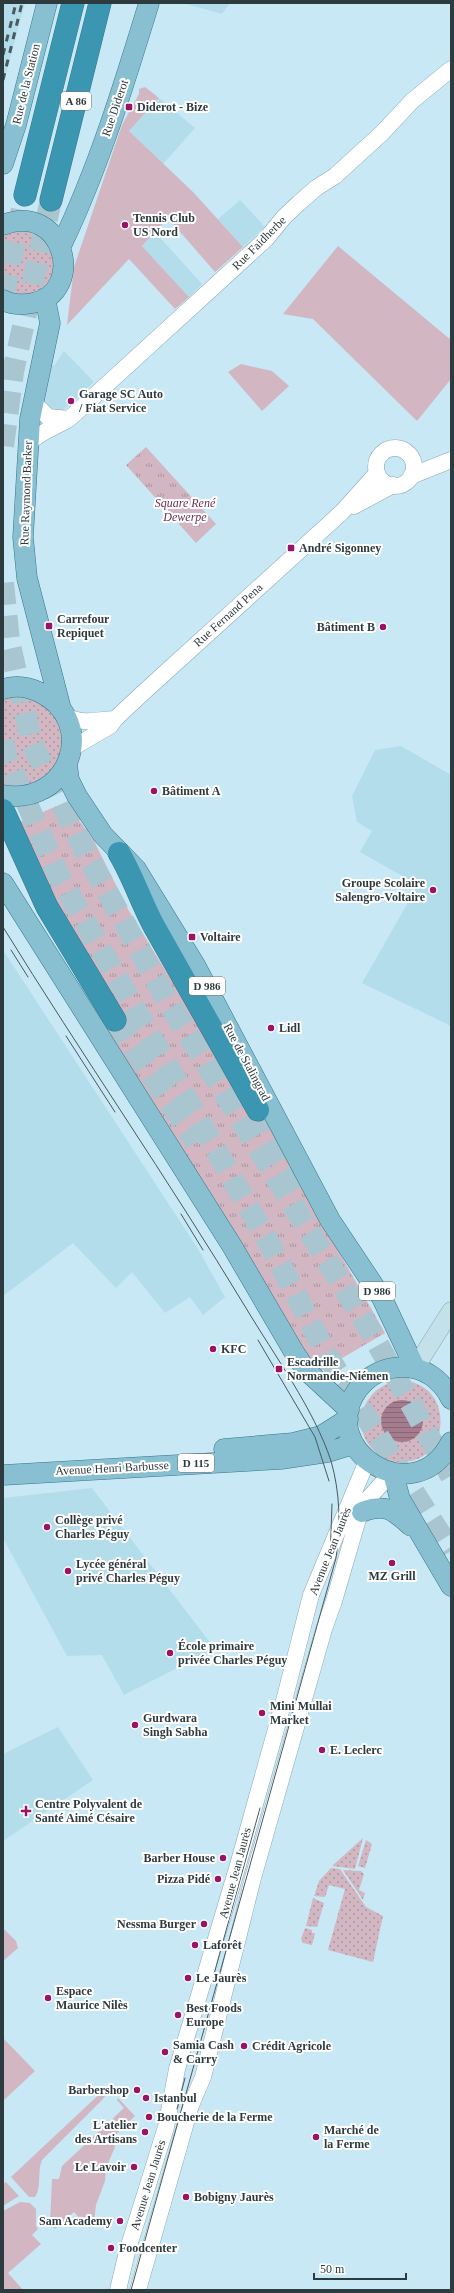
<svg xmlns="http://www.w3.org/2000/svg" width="454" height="2293" viewBox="0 0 454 2293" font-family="'Times New Roman',serif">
  <defs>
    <pattern id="grass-dots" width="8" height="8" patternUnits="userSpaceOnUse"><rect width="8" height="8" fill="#d2b7c3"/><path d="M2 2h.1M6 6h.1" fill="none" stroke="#ab96a0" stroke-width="1.8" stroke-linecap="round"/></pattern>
    <pattern id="park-tufts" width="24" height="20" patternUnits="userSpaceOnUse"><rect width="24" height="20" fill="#d2b7c3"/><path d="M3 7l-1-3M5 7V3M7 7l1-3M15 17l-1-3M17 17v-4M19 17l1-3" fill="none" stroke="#ab96a0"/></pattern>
    <pattern id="water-rules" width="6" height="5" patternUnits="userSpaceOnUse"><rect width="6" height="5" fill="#a57b8e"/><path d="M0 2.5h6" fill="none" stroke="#876675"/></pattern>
  </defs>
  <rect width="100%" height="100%" fill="#c7e8f4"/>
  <!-- built -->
  <path fill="#b4ddec" d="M3,3H25L3,85Z
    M183,3H230L222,14Z
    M159,98L195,128L163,164L129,131Z
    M240,200L265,227L243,247L218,219Z
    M155,232L202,284L189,297L142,246Z
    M64,351L94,382L61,412L52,411L47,407L45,401L52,364L54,366Z
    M401,746L451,775V1026L362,983L418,885L360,852L372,831L357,822L352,796L375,750Z
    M3,950L198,1249L225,1297L203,1315L190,1297L165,1313L132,1272L116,1288L73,1243L3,1296Z
    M92,1488L215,1649L124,1695L102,1655L67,1656L3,1538V1498Z
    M58,1727L93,1780L3,1841V1754Z"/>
  <!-- grass -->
  <path fill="url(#grass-dots)" fill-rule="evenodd" d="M19,230C78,236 56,315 3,290V236Z
    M14,697L30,698L45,705L56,717L63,731L64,747L50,776L22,789L3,786V700Z
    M396,1381C454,1377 454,1459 404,1462C393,1463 382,1459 374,1451C349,1426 364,1388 396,1381ZM401,1401L422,1415L421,1428L418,1435L392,1440L383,1430L389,1405Z
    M363,1838L355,1869L332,1866Z
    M366,1840L372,1844L365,1868L358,1866Z
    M331,1868L340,1869L366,1907L383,1916L373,1962L328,1950L345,1889L329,1885L325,1897L314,1896L319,1881Z
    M343,1870L361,1871L364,1874L359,1890L365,1893L363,1900Z
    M313,1898L324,1903L317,1927L306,1926Z
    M305,1928L312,1930V1933H315L312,1945L303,1943L301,1939Z"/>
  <!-- park -->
  <path fill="url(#park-tufts)" d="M146,447L216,524L196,543L126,465Z
    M66,802L94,841L129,911L202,1030L266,1110L328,1233L385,1333L320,1371L300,1349L103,1031L123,1019L45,885L17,823Z"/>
  <!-- garden -->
  <path fill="#d2b7c3" d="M145,87L159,98L129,131L193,192L243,247L215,272L168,218L142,246L189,297L175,309L129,259L67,325L74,267L122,125L139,94V89Z
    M338,246L451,340V379L417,421L313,319L283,314Z
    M241,364L272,371L289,386L262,411L228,372Z
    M3,1928L16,1941L18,1948L3,1961Z
    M3,2038L35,2071L3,2101Z
    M107,2087L106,2095L102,2100L42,2160C37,2171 42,2188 35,2197H29L11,2177Z
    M118,2098L135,2116L111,2139L115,2147L106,2168L105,2181L96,2205L94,2222L86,2223V2220H81L74,2212L55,2229L50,2223L52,2179H59L62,2166L124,2108L117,2100Z
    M6,2182L19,2196L3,2206V2184Z
    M20,2202L30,2203L36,2209V2226L38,2229L32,2235L41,2244L8,2273L23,2290H3V2211Z"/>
  <!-- water -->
  <path fill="url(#water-rules)" d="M381 1421a21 21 0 1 1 42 0a21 21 0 1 1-42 0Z"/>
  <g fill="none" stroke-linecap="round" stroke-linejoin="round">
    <!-- motorway-tunnel -->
    <path stroke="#a8c5d0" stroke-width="22" stroke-dasharray="22 11" stroke-linecap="butt" d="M3,296L25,195
      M3,446L13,372L51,200
      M3,583L9,641L32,744L88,857L167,1000L371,1332L451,1476
      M3,741L6,756L59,876L268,1241L327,1355L451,1551
      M115,1020L196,1142
      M258,1110L300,1192"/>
    <defs>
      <path id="tertiary" d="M34,403L48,417L69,419
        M28,444C39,432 54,428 69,419L266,239L284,217L299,203L316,188L335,176L382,133L412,101L451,69
        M376 467a19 19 0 1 1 38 0a19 19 0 1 1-38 0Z
        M411,476L451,460
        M354,506L393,485
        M65,716C86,725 93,720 115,719
        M72,748L110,726L115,719L145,691L342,512L377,473
        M118,2290L127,2252L166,2127L177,2069L238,1865L285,1697L311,1595L367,1461
        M138,2290L191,2105L203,2077L253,1878L324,1629L334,1601L358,1519L367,1500L385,1480L388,1472"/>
      <path id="secondary" d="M415,1368L451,1311"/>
      <path id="primary" d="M3,164L16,125L47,3
        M3,225C64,201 87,292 33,303C23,305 12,305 3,300
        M61,246C98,169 124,85 149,3
        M45,298L50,323L30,419L23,537L27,578L61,709
        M3,689C15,685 28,687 39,692C100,721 69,807 3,795
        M67,765L69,780L77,796L103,835L136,869L195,965L330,1220L382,1298L415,1368
        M3,883L232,1246L294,1352L306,1370L349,1410
        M451,1399C442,1380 424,1367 403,1367C385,1367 369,1375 358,1389C314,1449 415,1514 451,1442
        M224,1449L293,1443L321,1436L348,1419
        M393,1473L400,1499L451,1586
        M3,1475L281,1459L328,1452L354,1444
        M362,1512C386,1503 393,1510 411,1526"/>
      <path id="motorway" d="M25,195L73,3
        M51,200L100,3
        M3,810L47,907L115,1020
        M119,853C133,876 141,902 154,926L258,1110"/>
    </defs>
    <!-- tertiary casing -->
    <use href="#tertiary" stroke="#89a8b3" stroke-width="17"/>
    <!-- secondary casing -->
    <use href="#secondary" stroke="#89a8b3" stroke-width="19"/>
    <!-- primary casing -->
    <use href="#primary" stroke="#367689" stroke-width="21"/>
    <!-- motorway casing -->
    <use href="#motorway" stroke="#367689" stroke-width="23"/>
    <!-- tertiary -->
    <use href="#tertiary" stroke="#fff" stroke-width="16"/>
    <!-- secondary -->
    <use href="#secondary" stroke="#c4e0e8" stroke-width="18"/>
    <!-- primary -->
    <use href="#primary" stroke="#89c0d1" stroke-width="20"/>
    <!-- motorway -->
    <use href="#motorway" stroke="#3b96b2" stroke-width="22"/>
    <!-- tram -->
    <path stroke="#49595f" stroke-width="1" d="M3,927C82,1055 168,1179 246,1308C274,1355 314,1409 331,1461C340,1492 341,1526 336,1558L131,2290
      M11,950L28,977
      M66,1036L115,1112
      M181,1214L203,1250
      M258,1340L315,1437L329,1481
      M330,1560L332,1504
      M214,1974L260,1808
      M177,2109L185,2078"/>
    <!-- rail -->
    <path stroke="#49595f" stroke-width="3" stroke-dasharray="7 7" stroke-linecap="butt" d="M3,55L16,3
      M3,80L22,3"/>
  </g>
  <!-- markers -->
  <g fill="#991367" stroke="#fff" stroke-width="1.5">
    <rect x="125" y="103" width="8" height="8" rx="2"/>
    <circle cx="125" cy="225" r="4"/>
    <circle cx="71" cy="401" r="4"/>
    <rect x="287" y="544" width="8" height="8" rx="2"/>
    <rect x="45" y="622" width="8" height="8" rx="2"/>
    <circle cx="383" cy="627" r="4"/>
    <circle cx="154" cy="791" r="4"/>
    <circle cx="433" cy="890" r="4"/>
    <rect x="188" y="933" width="8" height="8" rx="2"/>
    <circle cx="271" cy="1028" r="4"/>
    <circle cx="213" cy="1349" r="4"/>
    <rect x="275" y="1365" width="8" height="8" rx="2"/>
    <circle cx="47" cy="1527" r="4"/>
    <circle cx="392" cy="1563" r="4"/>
    <circle cx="68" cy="1571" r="4"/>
    <circle cx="170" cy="1653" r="4"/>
    <circle cx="262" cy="1713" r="4"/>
    <circle cx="135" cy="1725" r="4"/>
    <circle cx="322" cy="1750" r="4"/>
    <path d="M24 1805h4v4h4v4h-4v4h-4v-4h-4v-4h4z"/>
    <circle cx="223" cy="1858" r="4"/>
    <circle cx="218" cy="1879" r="4"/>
    <circle cx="204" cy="1924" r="4"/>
    <circle cx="195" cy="1945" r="4"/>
    <circle cx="188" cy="1978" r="4"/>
    <circle cx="48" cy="1998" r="4"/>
    <circle cx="178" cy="2015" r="4"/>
    <circle cx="244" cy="2046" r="4"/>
    <circle cx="165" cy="2052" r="4"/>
    <circle cx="137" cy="2090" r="4"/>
    <circle cx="146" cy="2098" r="4"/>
    <circle cx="149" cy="2117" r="4"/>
    <circle cx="145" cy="2132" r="4"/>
    <circle cx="316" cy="2137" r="4"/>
    <circle cx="134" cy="2167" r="4"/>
    <circle cx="186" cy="2197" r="4"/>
    <circle cx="120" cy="2221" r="4"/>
    <circle cx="111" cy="2248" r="4"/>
  </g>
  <g text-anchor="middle" stroke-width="4" stroke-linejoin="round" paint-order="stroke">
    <!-- shield labels -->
    <g fill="#fff" stroke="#6c7578" stroke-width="1">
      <rect x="61" y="92" width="30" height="18" rx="3"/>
      <rect x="189" y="977" width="36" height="18" rx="3"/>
      <rect x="359" y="1282" width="36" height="18" rx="3"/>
      <rect x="178" y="1454" width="36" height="18" rx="3"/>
    </g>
    <g font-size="11" font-weight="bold" fill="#2d3a3e">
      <text x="76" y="105">A 86</text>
      <text x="207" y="990">D 986</text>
      <text x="377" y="1295">D 986</text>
      <text x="196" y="1467">D 115</text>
    </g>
    <!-- street labels -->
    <g font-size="12" fill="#2d3a3e" stroke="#fff">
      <text transform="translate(26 84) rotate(-76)" y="4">Rue de la Station</text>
      <text transform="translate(115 108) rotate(-71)" y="4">Rue Diderot</text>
      <text transform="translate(259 243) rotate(-45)" y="4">Rue Faidherbe</text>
      <text transform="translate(26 493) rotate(-88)" y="4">Rue Raymond Barker</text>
      <text transform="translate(228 615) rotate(-42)" y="4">Rue Fernand Pena</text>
      <text transform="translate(247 1062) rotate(62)" y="4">Rue de Stalingrad</text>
      <text transform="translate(112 1468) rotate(-3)" y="4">Avenue Henri Barbusse</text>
      <text transform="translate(330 1551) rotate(-68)" y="4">Avenue Jean Jaurès</text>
      <text transform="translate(235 1873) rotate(-75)" y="4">Avenue Jean Jaurès</text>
      <text transform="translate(148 2185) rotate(-73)" y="4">Avenue Jean Jaurès</text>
    </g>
    <!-- poi labels -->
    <g font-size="12" font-weight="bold" fill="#2d3a3e" stroke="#fff" text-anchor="start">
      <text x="137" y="111">Diderot - Bize</text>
      <text x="133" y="222">Tennis Club<tspan x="133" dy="14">US Nord</tspan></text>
      <text x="79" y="398">Garage SC Auto<tspan x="79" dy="14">/ Fiat Service</tspan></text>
      <text x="299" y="552">André Sigonney</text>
      <text x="57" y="623">Carrefour<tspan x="57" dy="14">Repiquet</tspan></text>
      <text x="375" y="631" text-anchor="end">Bâtiment B</text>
      <text x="162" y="795">Bâtiment A</text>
      <text x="425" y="887" text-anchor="end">Groupe Scolaire<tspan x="425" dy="14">Salengro-Voltaire</tspan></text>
      <text x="200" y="941">Voltaire</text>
      <text x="279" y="1032">Lidl</text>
      <text x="221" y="1353">KFC</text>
      <text x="287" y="1366">Escadrille<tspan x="287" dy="14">Normandie-Niémen</tspan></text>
      <text x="55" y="1524">Collège privé<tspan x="55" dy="14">Charles Péguy</tspan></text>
      <text x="76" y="1568">Lycée général<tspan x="76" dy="14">privé Charles Péguy</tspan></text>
      <text x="392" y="1580" text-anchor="middle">MZ Grill</text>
      <text x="178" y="1650">École primaire<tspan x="178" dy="14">privée Charles Péguy</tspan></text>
      <text x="270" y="1710">Mini Mullai<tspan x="270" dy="14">Market</tspan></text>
      <text x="143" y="1722">Gurdwara<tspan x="143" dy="14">Singh Sabha</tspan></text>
      <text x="330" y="1754">E. Leclerc</text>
      <text x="35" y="1808">Centre Polyvalent de<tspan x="35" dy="14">Santé Aimé Césaire</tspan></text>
      <text x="215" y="1862" text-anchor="end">Barber House</text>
      <text x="210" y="1883" text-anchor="end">Pizza Pidé</text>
      <text x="196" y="1928" text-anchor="end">Nessma Burger</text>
      <text x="203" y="1949">Laforêt</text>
      <text x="196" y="1982">Le Jaurès</text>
      <text x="56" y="1995">Espace<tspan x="56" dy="14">Maurice Nilès</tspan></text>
      <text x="186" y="2012">Best Foods<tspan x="186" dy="14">Europe</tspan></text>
      <text x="173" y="2049">Samia Cash<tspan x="173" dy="14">&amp; Carry</tspan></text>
      <text x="252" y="2050">Crédit Agricole</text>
      <text x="129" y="2094" text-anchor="end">Barbershop</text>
      <text x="154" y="2102">Istanbul</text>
      <text x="157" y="2121">Boucherie de la Ferme</text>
      <text x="137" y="2129" text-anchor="end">L'atelier<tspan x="137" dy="14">des Artisans</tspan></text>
      <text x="324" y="2134">Marché de<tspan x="324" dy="14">la Ferme</tspan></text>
      <text x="126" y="2171" text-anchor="end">Le Lavoir</text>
      <text x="194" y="2201">Bobigny Jaurès</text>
      <text x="112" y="2225" text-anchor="end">Sam Academy</text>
      <text x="119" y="2252">Foodcenter</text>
    </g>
    <!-- park labels -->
    <g font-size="12" font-style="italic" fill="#69324f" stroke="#fff">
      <text x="185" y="507">Square René<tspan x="185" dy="14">Dewerpe</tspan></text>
    </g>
  </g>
  <!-- border -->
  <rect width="454" height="2293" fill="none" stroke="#2d3a3e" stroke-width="8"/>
  <!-- scale -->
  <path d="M314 2273v6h92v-6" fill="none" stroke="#2d3a3e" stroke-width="2"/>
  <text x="320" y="2273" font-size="12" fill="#2d3a3e" stroke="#ffffff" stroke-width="3" paint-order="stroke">50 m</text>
</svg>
